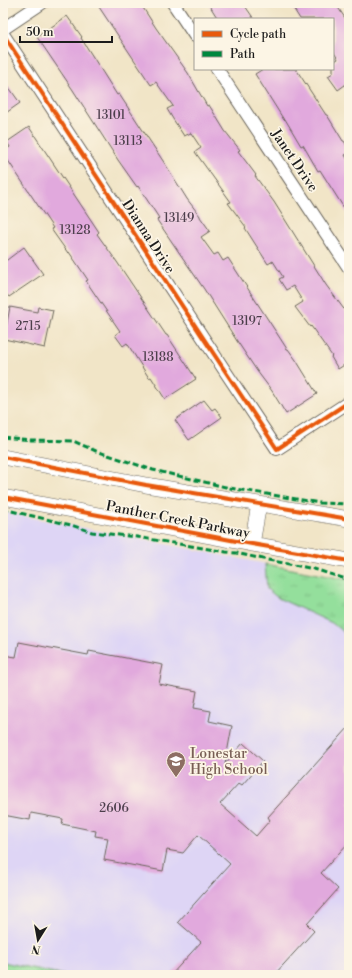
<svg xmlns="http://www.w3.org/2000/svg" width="352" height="978" viewBox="0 0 352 978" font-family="'Libre Bodoni',serif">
  <defs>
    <pattern id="grass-tufts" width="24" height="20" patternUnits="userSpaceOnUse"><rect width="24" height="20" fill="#94df9c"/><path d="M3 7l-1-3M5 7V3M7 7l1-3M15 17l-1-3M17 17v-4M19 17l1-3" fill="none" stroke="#7fbf86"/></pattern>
  </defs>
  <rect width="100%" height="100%" fill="#fcf5e5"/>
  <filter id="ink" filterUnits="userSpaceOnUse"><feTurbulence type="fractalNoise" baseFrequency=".025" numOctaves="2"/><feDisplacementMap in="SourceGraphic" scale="8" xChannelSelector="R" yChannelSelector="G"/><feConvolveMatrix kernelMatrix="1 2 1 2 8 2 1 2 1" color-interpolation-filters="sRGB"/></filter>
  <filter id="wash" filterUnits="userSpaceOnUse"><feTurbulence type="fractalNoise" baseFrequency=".012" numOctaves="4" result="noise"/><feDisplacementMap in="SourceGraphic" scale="16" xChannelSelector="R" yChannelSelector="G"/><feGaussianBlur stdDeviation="0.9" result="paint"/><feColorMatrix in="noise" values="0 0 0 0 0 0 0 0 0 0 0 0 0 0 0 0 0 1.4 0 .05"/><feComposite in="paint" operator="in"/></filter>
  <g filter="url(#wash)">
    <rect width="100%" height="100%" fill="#f1e5c7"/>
    <!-- built -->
    <path fill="#ded5f5" d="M3,512L349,580V975H3Z"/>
    <!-- grass -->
    <path fill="url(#grass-tufts)" stroke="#587e5c" d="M265,564L349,580V637L332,623L278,598L267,589Z"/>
    <!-- pitch -->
    <path fill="#94df9c" stroke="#587e5c" d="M3,962L64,975H3Z"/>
    <g id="blocks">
      <!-- building -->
      <path fill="#e1a9dd" d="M105,3H140L156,28L188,73L207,106L209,105L225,131L240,150L238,151L256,175L255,176L274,202L326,285L349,316V362L338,369L331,357L332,356L311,326L310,327L295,307L303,302L293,286L286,290L279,279L283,277L273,261L268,264L245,228L246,227L228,203L231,202L195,152L201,148L191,133L184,136L173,119L167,109L173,106L156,82L151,85L99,7Z
        M208,3H243L254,19H218Z
        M290,3H335L349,24V82L338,90L328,76L333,73V62L338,59L333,51V19H300Z
        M67,16L82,37L81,38L117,95L119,94L167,167L187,199L200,216V217L210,231L201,237L214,255L218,253L223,261L228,258L287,349H288L296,360L317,394L286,414L272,391L257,371L237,341L204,289L157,220L159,218L138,186L137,187L118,160L73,90L37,37Z
        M263,69H296L326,115H327L343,141H344L349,149V153L345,155L349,162V216L320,170L318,171L303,145L301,146L285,119L284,120L255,74Z
        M3,79L20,103L3,115Z
        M29,127L99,232L97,234L117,262L166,335H167L196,379L165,399L151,377L149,378L127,343L123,346L115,335L120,331L86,281L88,280L69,252L68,253L51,229L53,228L3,153V152L10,147L7,142Z
        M24,247L43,274L9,297L3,290V263Z
        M10,307L37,312L38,307L53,310L45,348L4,339Z
        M204,400L212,410L215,408L222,417L189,440L175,420Z
        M19,642L88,655L89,651L163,665L159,684L197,691L194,708L211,711L209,721L232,726L225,764L243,743L263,761L242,785L239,783L220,804L256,836L270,820L268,817L349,727V842L321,873L338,889L307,924L314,931L274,975H171L201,942L178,922L230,864L198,835L183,853L167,850L163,871L104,860L108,838L95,836L96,831L62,824L63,819L31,813L30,820L3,815V655L16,657Z"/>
    </g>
  </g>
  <g filter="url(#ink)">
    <use href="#blocks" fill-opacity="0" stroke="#676258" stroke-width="1"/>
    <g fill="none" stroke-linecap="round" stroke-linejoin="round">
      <defs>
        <path id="minor" d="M173,3L195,36
          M3,29L42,3
          M3,34L227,374L277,449L349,402
          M217,69L349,268"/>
        <path id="major" d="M3,457L146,485L349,519
          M3,497L252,544L349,561
          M252,544L259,504"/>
      </defs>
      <!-- minor casing -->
      <use href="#minor" stroke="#676258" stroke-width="14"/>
      <!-- major casing -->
      <use href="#major" stroke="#676258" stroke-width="16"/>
      <!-- minor -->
      <use href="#minor" stroke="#fff" stroke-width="12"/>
      <!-- major -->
      <use href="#major" stroke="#fff" stroke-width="15"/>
      <!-- quiet -->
      <path stroke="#00873e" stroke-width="3" stroke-dasharray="6 3" stroke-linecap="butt" d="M3,437L31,440L73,441L96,451L153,470L230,488L320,503L349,504
        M3,509L71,525L92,532L137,537L226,552L236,553L263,559L314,569L349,580"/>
      <defs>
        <path id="cycleway" d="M3,34L227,374L277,449L349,402
          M3,457L146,485L349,519
          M3,497L252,544L349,561"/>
      </defs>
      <!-- cycleway casing -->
      <use href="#cycleway" stroke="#fcf5e5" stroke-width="6"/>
      <!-- cycleway -->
      <use href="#cycleway" stroke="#e8590c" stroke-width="4"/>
    </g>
  </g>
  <!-- icons -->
  <defs>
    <symbol id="school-pin" viewBox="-11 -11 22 30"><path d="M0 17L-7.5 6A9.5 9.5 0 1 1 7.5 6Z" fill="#8d6e63" stroke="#fcf5e5"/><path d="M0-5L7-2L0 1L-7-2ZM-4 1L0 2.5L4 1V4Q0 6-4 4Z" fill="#fff"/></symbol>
  </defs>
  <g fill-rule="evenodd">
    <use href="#school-pin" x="165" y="750" width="22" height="30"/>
  </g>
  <g text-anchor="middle" stroke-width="3.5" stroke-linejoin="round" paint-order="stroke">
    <!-- number labels -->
    <g font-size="12" fill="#4d3f4c">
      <text x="111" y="119">13101</text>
      <text x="128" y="145">13113</text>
      <text x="179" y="222">13149</text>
      <text x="75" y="234">13128</text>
      <text x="247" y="325">13197</text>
      <text x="28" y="330">2715</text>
      <text x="158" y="361">13188</text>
      <text x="114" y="812">2606</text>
    </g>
    <!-- street labels -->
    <g font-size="14" fill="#1c1c1c" stroke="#fcf5e5">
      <text transform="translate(295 160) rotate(56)" y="5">Janet Drive</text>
      <text transform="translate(149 236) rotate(57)" y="5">Dianna Drive</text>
      <text transform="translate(178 519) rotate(11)" y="5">Panther Creek Parkway</text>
    </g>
    <!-- education labels -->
    <g font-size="14" fill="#785e54" stroke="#fcf5e5" text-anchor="start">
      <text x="190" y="758">Lonestar<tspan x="190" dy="16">High School</tspan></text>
    </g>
  </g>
  <!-- margin -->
  <rect width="352" height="978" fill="none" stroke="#fcf5e5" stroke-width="16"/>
  <!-- legend -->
  <rect x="194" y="18" width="140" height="52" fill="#fcf5e5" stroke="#a29e95"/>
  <rect x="202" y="31" width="20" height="6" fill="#e8590c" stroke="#a29e95"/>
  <text x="230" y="38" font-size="12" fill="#1c1c1c">Cycle path</text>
  <rect x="202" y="51" width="20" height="6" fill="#00873e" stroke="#a29e95"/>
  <text x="230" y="58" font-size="12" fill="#1c1c1c">Path</text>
  <!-- north arrow -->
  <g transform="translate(38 940) rotate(191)" stroke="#fcf5e5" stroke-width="3" paint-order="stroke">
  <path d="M0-3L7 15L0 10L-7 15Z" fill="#1c1c1c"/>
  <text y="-6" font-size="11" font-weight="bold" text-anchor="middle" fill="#1c1c1c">N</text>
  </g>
  <!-- scale -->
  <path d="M20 36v6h92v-6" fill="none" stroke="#1c1c1c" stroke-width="2"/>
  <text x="26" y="36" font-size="12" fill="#1c1c1c" stroke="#fcf5e5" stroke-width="3" paint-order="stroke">50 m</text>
</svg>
